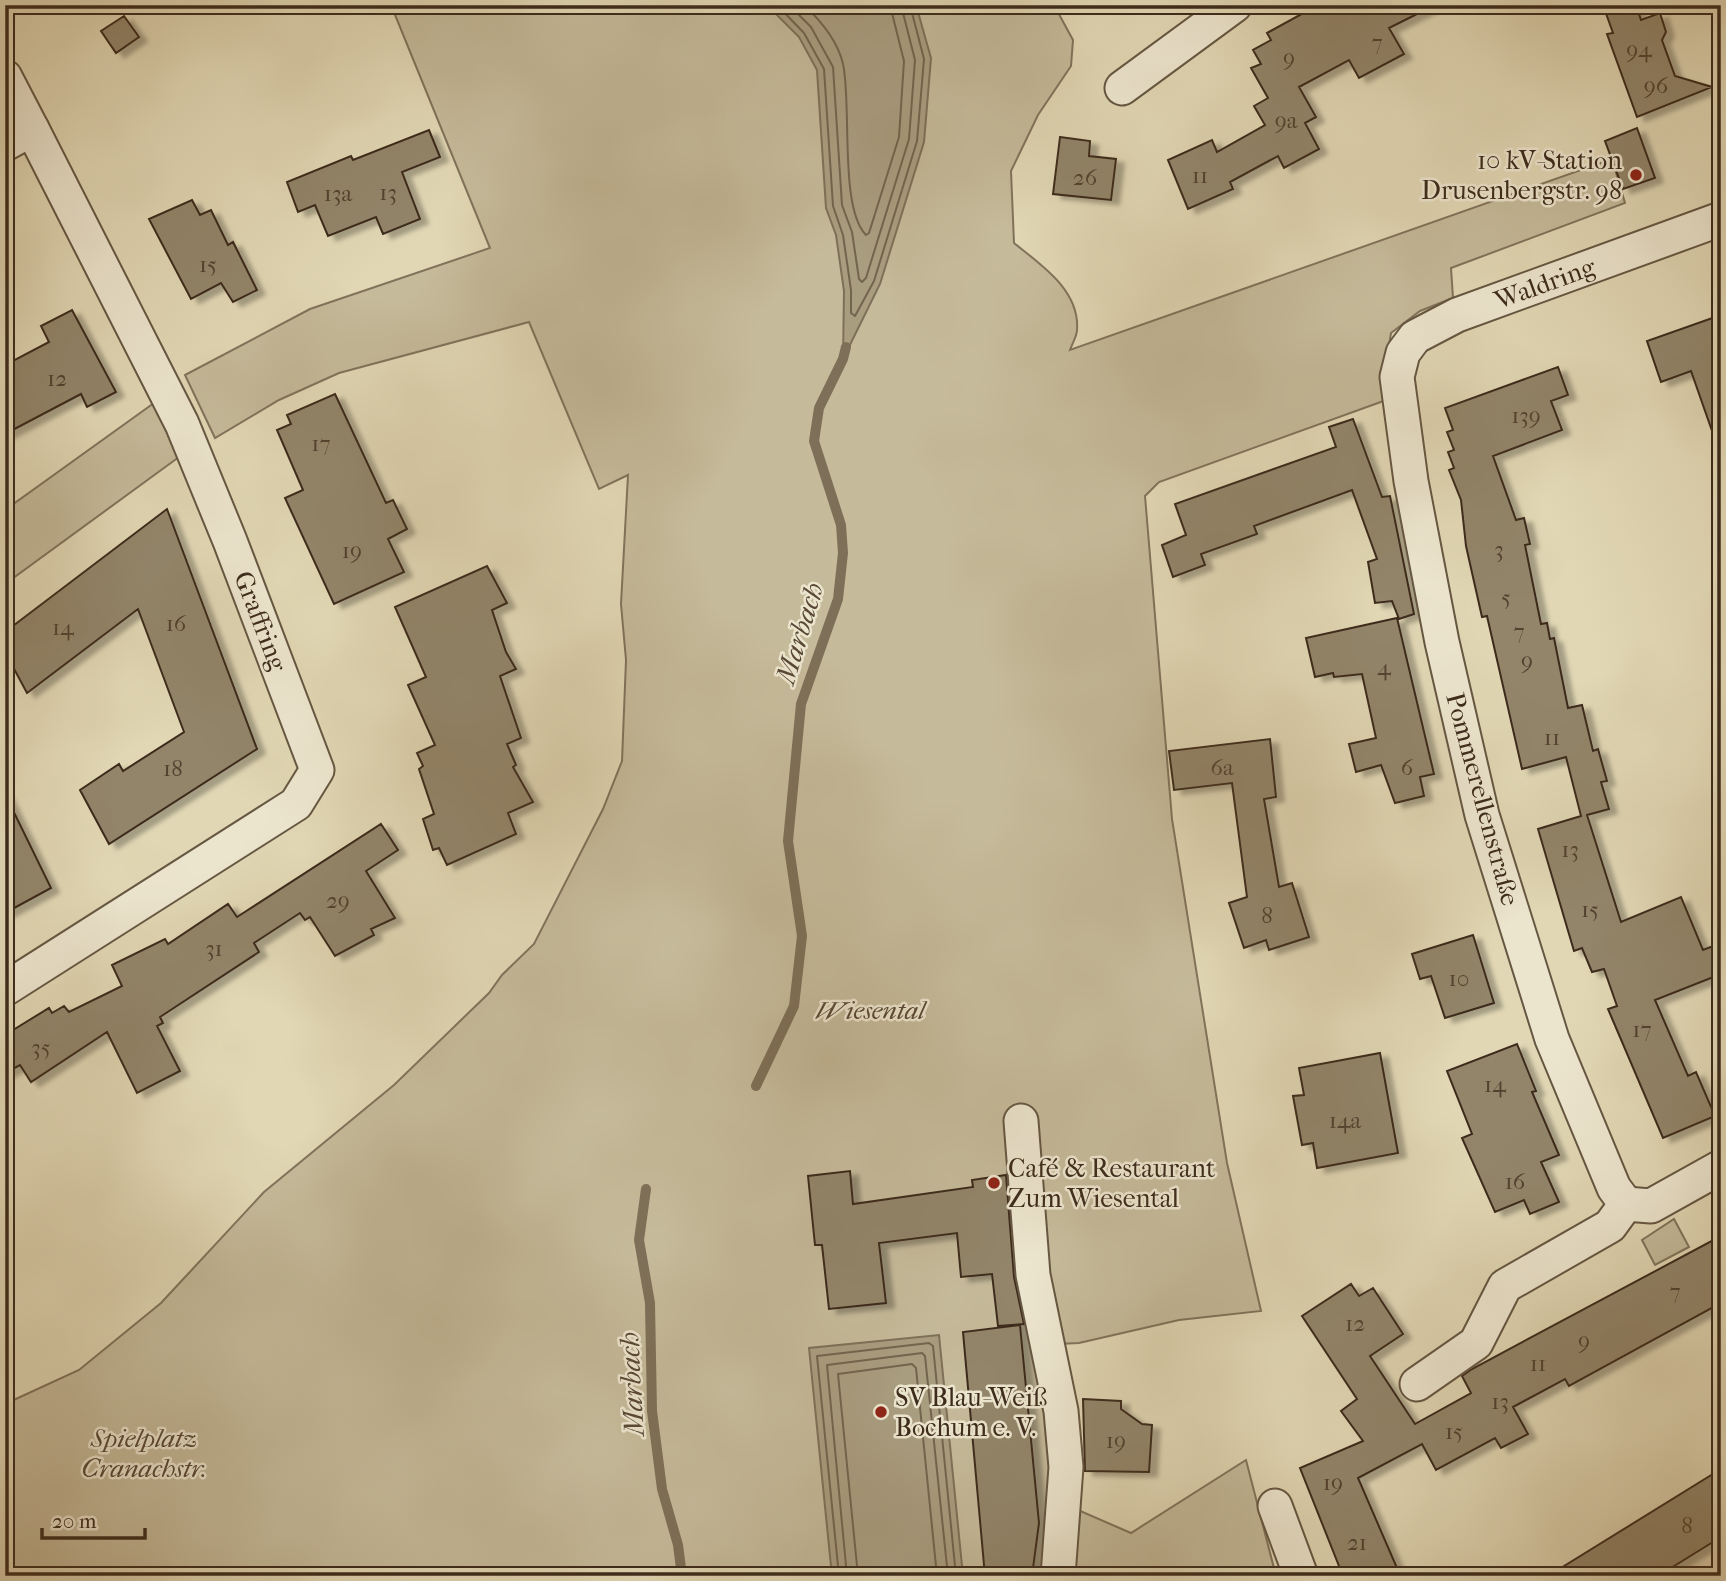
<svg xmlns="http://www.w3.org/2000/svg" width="1726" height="1581" viewBox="0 0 1726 1581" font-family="'IM FELL French Canon',serif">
  <defs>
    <filter id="shadow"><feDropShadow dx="8" dy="4.5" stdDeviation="2" flood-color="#0004"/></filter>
  </defs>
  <rect width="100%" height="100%" fill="#e1d7b4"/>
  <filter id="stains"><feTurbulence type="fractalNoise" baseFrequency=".00286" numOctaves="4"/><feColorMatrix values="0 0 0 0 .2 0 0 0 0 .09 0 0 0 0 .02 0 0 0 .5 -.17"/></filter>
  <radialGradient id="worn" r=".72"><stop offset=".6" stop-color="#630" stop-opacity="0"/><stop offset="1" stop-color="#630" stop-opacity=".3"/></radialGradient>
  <!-- green -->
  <path fill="#c5ba9a" stroke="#81735b" stroke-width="2" d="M391,5H1054L1073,40L1071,66L1038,115L1011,171L1014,243C1041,265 1080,290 1077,330C1077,336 1072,344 1070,350L1612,159L1625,203L1451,268L1453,298L1420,311L1391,333L1385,370L1389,399L1159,482L1145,496L1172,819L1227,1163L1261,1311L1179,1320L1079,1343L1058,1344L1071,1507L1131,1533L1246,1460L1276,1576H5V1404L79,1370L161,1303L264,1192L394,1085L489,993L502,975L534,944L603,809L622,761L626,660L621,604L628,475L599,489L529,322L339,373L279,400L215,438L185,375L310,309L490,248Z
    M154,403L179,457L5,584V510Z
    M1674,1219L1689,1247L1655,1265L1642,1240Z"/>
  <!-- water -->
  <path fill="#a99d80" stroke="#7e7058" stroke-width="2" d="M767,5H916L931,58L924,142L880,284L843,359L844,291L836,235L826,208L817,70L799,37Z
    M939,1335L963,1576H832L809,1348Z"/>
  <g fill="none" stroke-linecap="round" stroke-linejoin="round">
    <!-- shore -->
    <path stroke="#73644e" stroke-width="2" d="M777,5L804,33L824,69L833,206L843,235L851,290V313L855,316L874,281L917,141L924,59L910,5
      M789,5L811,27L833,67L842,205L852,232L859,279L862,282L866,278L909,139L915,60L901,5
      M804,5C820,20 838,42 843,64C852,104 839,208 866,235L869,233L899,137L904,61L890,5
      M839,1576L817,1356L929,1343L933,1346L956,1576
      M847,1576L827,1365L922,1353L925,1356L948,1576
      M858,1576L838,1374L912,1364L916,1368L937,1576"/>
    <!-- stream -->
    <path stroke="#7e7058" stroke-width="10" d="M756,1086L794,1006L802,936L788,841L801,704L838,599L843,553L841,525L814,441L819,408L843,359L846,347
      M646,1189L639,1240L650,1303L652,1411L662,1489L678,1545L682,1576"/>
  </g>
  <!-- building -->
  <path fill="#92856b" stroke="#3d2c1c" stroke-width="2" filter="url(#shadow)" d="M1318,5H1435L1389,28L1404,54L1359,78L1349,60L1299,87L1316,117L1305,123L1319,149L1284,168L1278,156L1230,182L1233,189L1188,209L1168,160L1212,140L1217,152L1265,125L1254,106L1268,98L1251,68L1261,64L1253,50L1271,40L1267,33Z
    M1603,5H1636L1641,20L1660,13L1666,32L1662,40L1675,76L1712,87L1637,117L1607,34L1613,33Z
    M124,16L139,37L116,53L101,31Z
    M1637,128L1655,178L1623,189L1605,141Z
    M429,130L440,157L402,172L420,219L383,234L376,217L328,236L315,205L298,212L287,182L351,156L353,160Z
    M1060,137L1090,141L1089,156L1116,159L1111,200L1053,194Z
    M192,200L200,215L211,210L228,245L233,242L257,290L233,302L221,283L191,299L149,219Z
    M72,310L116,392L87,407L81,394L5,434V365L49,342L41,326Z
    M1721,315V444L1717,445L1691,371L1661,382L1647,341Z
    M1558,367L1568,395L1551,401L1562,430L1493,456L1516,520L1524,518L1530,544L1525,545L1541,624L1547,623L1550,639L1554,638L1568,708L1582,705L1593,751L1598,749L1607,781L1601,782L1609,809L1587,815L1621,922L1681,897L1703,950L1721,943V974L1655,1000L1688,1076L1696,1072L1715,1116L1663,1138L1608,1009L1617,1006L1604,969L1592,972L1582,948L1574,951L1538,829L1581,816L1566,757L1522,769L1487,616L1482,617L1466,546L1461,500L1449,470L1454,468L1448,452L1454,450L1447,432L1453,430L1445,408Z
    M335,394L386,503L393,500L407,529L388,539L404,572L334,604L285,498L303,490L277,430L291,424L287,415Z
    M1353,419L1382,497L1390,496L1414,614L1399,619L1392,601L1375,603L1368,562L1377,559L1352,490L1254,526L1257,534L1201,554L1205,565L1173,577L1162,545L1186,535L1175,504L1336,447L1329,427Z
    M167,509L257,749L109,844L80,790L119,764L123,771L184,732L138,609L27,693L5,652V632Z
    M487,566L507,603L492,610L506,652L516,669L500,676L521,738L507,744L516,765L513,767L533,802L508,813L516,834L447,865L439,848L433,850L423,819L434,814L419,769L423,766L417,753L435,745L408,685L426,677L395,607Z
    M1397,618L1434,774L1420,777L1424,796L1395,803L1381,765L1356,772L1349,744L1376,738L1362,674L1334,677L1333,673L1315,677L1306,638Z
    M1270,739L1276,797L1264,799L1279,887L1292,883L1309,937L1269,950L1266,940L1244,948L1229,903L1247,897L1232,783L1174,790L1169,751Z
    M5,794L51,888L5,913Z
    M381,824L398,850L366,871L395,918L371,929L374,935L335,956L310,917L305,920L300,913L254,943L259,952L160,1017L163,1023L157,1026L180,1071L137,1093L107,1032L31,1082L20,1065L5,1073V1035L49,1008L52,1013L64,1006L69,1012L122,986L112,965L165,939L168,944L228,904L237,917Z
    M1473,935L1494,1003L1445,1018L1431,976L1420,979L1412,954Z
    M1517,1044L1536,1091L1532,1092L1559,1155L1541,1162L1559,1202L1530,1214L1524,1200L1495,1212L1462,1138L1472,1134L1447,1071Z
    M1380,1053L1398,1153L1317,1168L1313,1143L1302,1145L1293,1096L1304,1095L1299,1068Z
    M850,1171L853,1204L973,1187L972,1180L1006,1175L1014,1277L1024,1324L998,1326L992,1274L961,1277L957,1233L879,1243L886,1303L829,1309L822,1245H815L808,1176Z
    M1721,1236V1303L1569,1386L1565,1379L1513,1407L1528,1434L1501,1448L1495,1438L1436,1470L1422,1444L1358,1478L1397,1568L1377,1576H1343L1300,1468L1363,1441L1341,1411L1357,1399L1302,1316L1351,1284L1359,1296L1373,1288L1403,1334L1370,1356L1415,1424L1471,1393L1462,1376L1472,1369Z
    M1020,1325L1039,1523L1032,1576H985L963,1332Z
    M1083,1399L1121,1401V1409L1142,1424L1152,1425L1149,1472L1085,1471Z
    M1721,1469V1537L1658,1576H1548Z"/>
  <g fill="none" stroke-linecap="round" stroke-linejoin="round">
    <defs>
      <g id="minor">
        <path d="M5,77L32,129L5,144"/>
        <path d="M1122,88L1235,5"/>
        <path d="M5,989L296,804L317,770L230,541L182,424L32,129"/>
        <path d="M1021,1121L1033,1275L1061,1411L1066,1467L1058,1576"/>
        <path id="s1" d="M1626,1204L1614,1188L1552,1039L1482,815L1442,642L1411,481L1397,377L1403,353L1415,337L1457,315L1721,219"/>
        <path d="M1417,1384L1476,1343L1505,1286L1610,1226L1626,1204L1651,1206L1721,1167"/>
        <path d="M1275,1506L1301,1576"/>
      </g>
    </defs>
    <!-- minor casing -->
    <use href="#minor" stroke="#665742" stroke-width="37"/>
    <!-- minor -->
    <use href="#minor" stroke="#ece5ce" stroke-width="33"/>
  </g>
  <!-- markers -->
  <g fill="#8f2418" stroke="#ece5ce" stroke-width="2.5">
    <circle cx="1636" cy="175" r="7"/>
    <circle cx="994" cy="1183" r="7"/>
    <circle cx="881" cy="1412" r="7"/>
  </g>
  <g text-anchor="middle" stroke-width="5" stroke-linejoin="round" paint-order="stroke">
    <!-- number labels -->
    <g font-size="23" fill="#524230">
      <text x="1377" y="50">7</text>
      <text x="1639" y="57">94</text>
      <text x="1289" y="65">9</text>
      <text x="1656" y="93">96</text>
      <text x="1286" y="128">9a</text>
      <text x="1200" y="183">11</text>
      <text x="1085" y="185">26</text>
      <text x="388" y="200">13</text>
      <text x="338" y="201">13a</text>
      <text x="208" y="272">15</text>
      <text x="57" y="386">12</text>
      <text x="1526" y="423">139</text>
      <text x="321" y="451">17</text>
      <text x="1499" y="557">3</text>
      <text x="352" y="558">19</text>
      <text x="1506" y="605">5</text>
      <text x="176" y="631">16</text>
      <text x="63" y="635">14</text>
      <text x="1519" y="639">7</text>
      <text x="1527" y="668">9</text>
      <text x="1384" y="675">4</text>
      <text x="1552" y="745">11</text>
      <text x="1222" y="775">6a</text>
      <text x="1407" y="775">6</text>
      <text x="173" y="776">18</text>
      <text x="1570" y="857">13</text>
      <text x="338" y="908">29</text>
      <text x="1590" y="917">15</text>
      <text x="1267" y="923">8</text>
      <text x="214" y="956">31</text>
      <text x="1459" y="986">10</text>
      <text x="1642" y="1037">17</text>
      <text x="41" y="1055">35</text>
      <text x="1495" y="1092">14</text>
      <text x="1345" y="1128">14a</text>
      <text x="1515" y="1189">16</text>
      <text x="1675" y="1299">7</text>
      <text x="1355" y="1331">12</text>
      <text x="1584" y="1348">9</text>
      <text x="1538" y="1371">11</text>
      <text x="1500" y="1409">13</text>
      <text x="1454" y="1439">15</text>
      <text x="1116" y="1448">19</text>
      <text x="1333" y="1490">19</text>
      <text x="1687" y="1533">8</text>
      <text x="1357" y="1550">21</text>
    </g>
    <!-- poi labels -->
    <g font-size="26" fill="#3d2c1c" stroke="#ece5ce" text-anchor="start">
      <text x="1622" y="169" text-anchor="end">10 kV-Station<tspan x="1622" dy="30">Drusenbergstr. 98</tspan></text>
      <text x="1008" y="1177">Café &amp; Restaurant<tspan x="1008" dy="30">Zum Wiesental</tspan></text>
      <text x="895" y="1406">SV Blau-Weiß<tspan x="895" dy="30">Bochum e. V.</tspan></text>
    </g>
    <!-- street labels -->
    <g font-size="26" fill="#3d2c1c" stroke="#ece5ce">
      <text dy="9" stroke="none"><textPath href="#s1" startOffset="1048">Waldring</textPath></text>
      <text transform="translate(261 621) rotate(69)" y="9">Graffring</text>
      <text transform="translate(1483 799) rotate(75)" y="9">Pommerellenstraße</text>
    </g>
    <!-- park labels -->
    <g font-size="26" font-style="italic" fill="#584835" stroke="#ece5ce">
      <text x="870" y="1019">Wiesental</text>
      <text x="144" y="1447">Spielplatz<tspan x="144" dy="30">Cranachstr.</tspan></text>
    </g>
    <!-- water labels -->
    <g font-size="28" font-style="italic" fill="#584835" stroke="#ece5ce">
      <text transform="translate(799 633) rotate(-73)" y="10">Marbach</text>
      <text transform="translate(631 1384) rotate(-93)" y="10">Marbach</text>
    </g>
  </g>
  <!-- margin -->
  <rect width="1726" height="1581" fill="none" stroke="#e1d7b4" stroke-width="28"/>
  <rect x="7" y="7" width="1712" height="1567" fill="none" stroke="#3d2c1c" stroke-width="3.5"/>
  <rect x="14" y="14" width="1698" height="1553" fill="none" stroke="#3d2c1c" stroke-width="2"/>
  <!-- scale -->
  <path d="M42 1528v10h103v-10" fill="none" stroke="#3d2c1c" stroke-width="3.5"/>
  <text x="52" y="1528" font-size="21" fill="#3d2c1c" stroke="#ece5ce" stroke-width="5" paint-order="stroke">20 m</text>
  <rect width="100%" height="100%" filter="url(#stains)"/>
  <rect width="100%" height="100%" fill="url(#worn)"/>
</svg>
